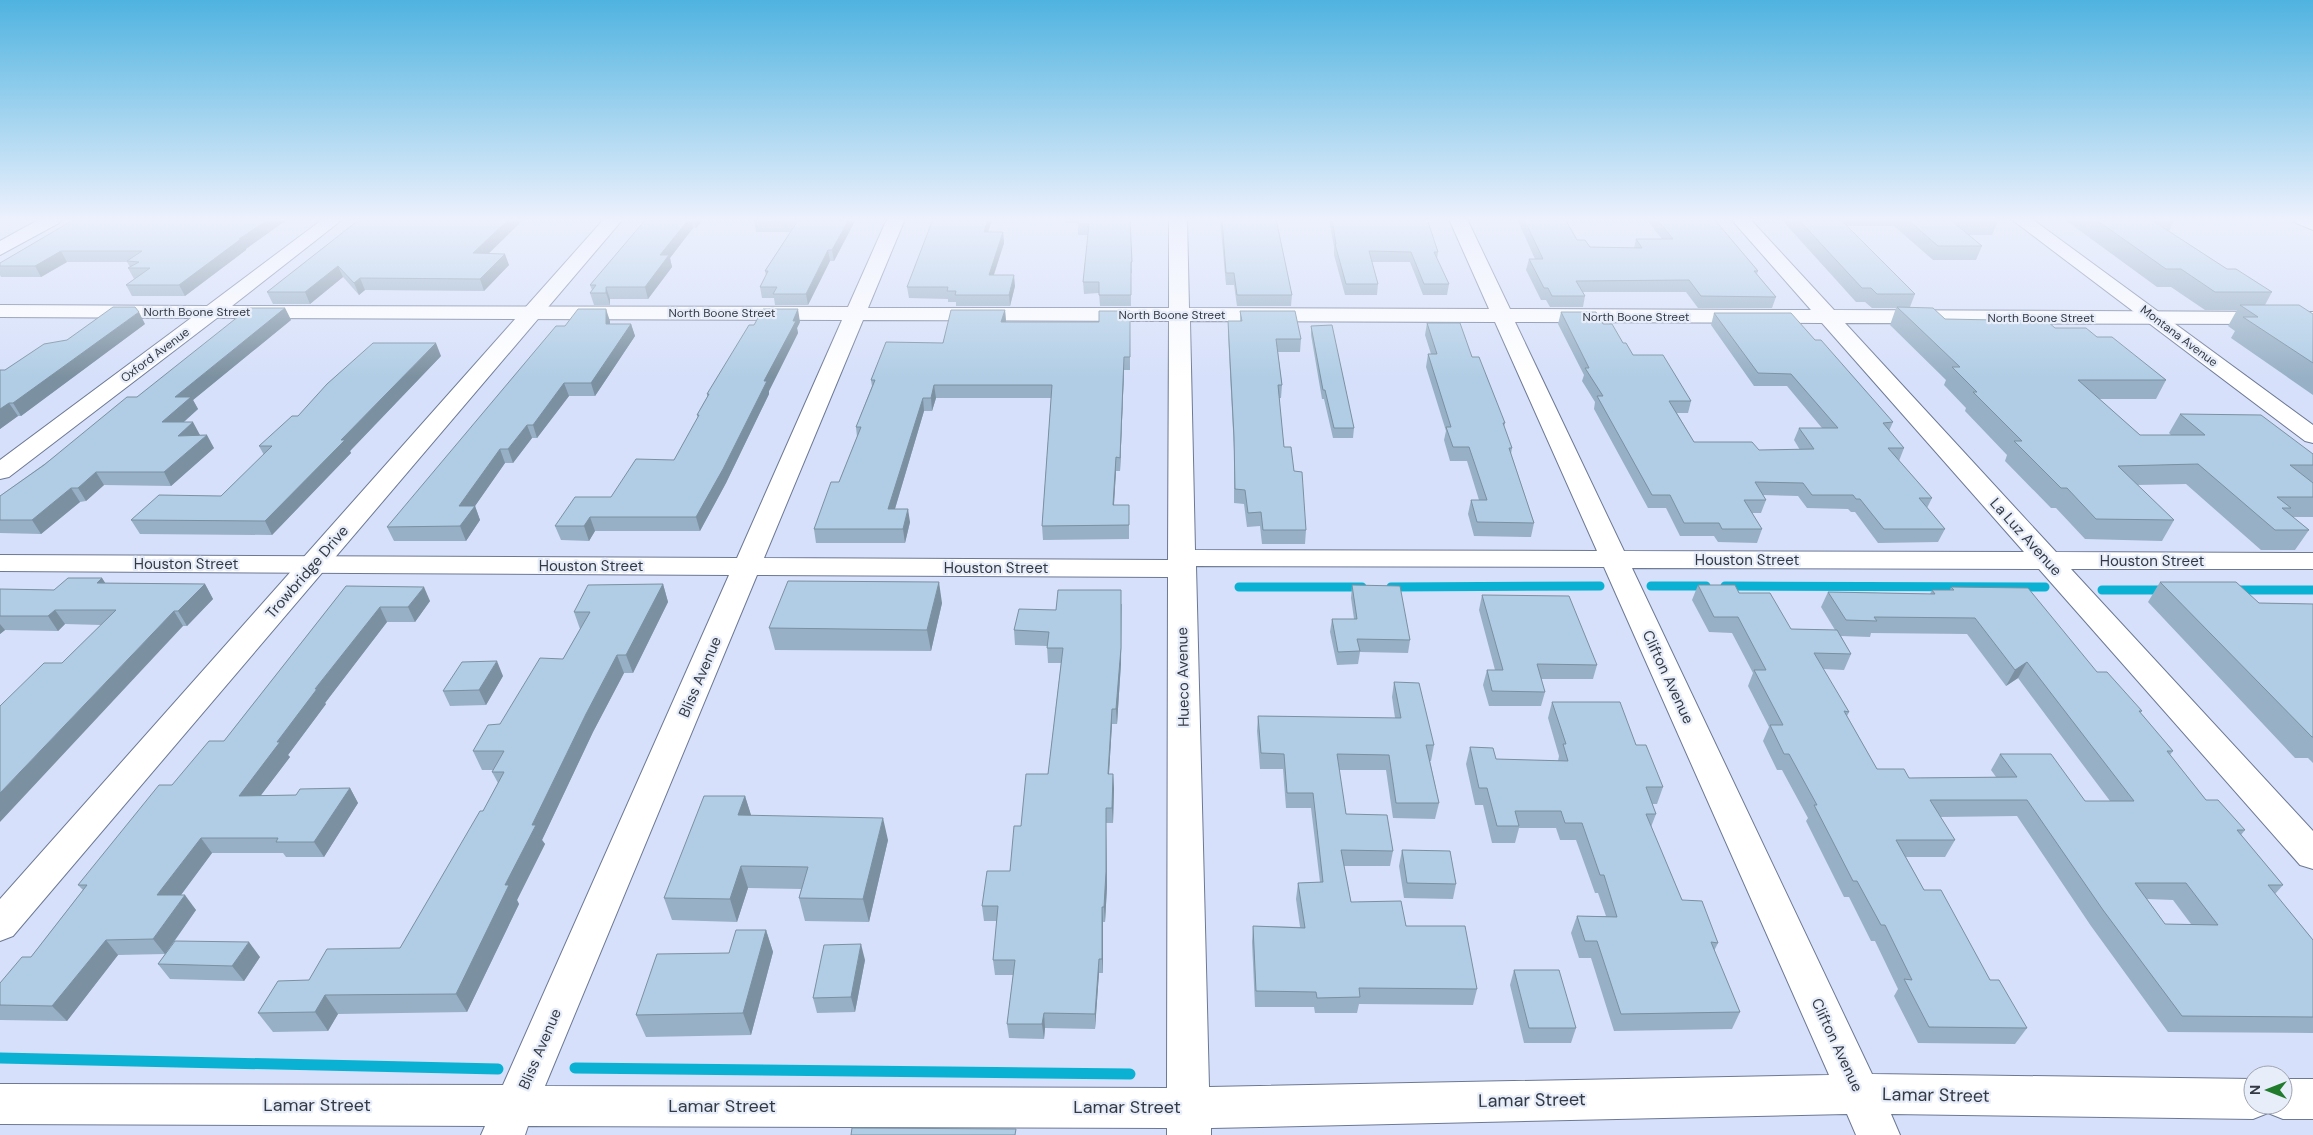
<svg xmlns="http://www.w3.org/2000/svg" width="2313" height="1135" viewBox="0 0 2313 1135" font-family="'DM Sans',sans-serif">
  <rect width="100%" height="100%" fill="#d6e0fa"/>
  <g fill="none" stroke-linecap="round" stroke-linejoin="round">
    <!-- stream-far1 -->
    <path stroke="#0bb1d3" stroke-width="9" d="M1651,586H1706
      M1725,586L2045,587
      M1239,587H1362
      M1391,587L1600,586
      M2102,590H2165
      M2234,590H2313"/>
    <!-- stream -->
    <path stroke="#0bb1d3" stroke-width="11" d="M0,1058L498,1069
      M575,1068L1130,1074"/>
    <defs>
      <path id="minor" d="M40,219H62L59,223L0,255V241Z
        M323,219H343L232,306L848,307L887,219H905L868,308H1169V219H1187L1189,308L1489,309L1449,219H1467L1510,309L1811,310L1731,219H1750L1834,310L2313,312V324L1845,323L2056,552L2313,553V569H2071L2313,831V869L2300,865L2039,569L1632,568L1872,1074L2253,1079V1105H2283V1079H2313V1119H2283L2268,1113L2253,1119L1891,1114L1900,1135H1856L1847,1114L1211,1128V1135H1167V1128L528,1126L525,1135H481L485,1126L0,1124V1084L503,1085L729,575L0,571V555L737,558L842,320L217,318L9,477L0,479V460L191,318L0,317V305L207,306ZM863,320L1169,321L1168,560L764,558ZM1190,321L1495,322L1597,551L1195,550ZM1515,322L1822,323L2024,552L1624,551ZM1196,566L1604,567L1829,1075L1209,1087ZM757,575L1168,577L1167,1088L545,1086Z
        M2293,219H2313V230L2296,223Z"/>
      <path id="major" d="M604,219H623L13,936L0,941V899Z
        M2011,219H2032L2313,425V443L2305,441Z"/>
    </defs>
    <!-- minor casing -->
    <use href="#minor" stroke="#6c7894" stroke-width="2"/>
    <!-- major casing -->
    <use href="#major" stroke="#6c7894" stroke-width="2"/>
    <!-- minor -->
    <use href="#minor" fill="#fff" fill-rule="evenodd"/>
    <!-- major -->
    <use href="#major" fill="#fff" fill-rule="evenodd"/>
  </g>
  <!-- wall -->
  <path fill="#97b0c5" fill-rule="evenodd" d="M0,219H12L8,221H0Z
    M75,219L246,249V250L185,296H132L126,285L134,279L128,268L130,267L127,262H67L41,277H1L0,275V263Z
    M360,219L489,253L509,265L484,291L365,290L359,295L343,277L310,304H273L267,292Z
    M646,219H704L696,228H693L670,258L672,267L648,299H610V305H594L590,293L592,290L590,285Z
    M856,219L834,261H830L808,305H775L774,298H762L760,287L766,275L765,271L790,232H756L754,221Z
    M933,219H992L988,232H1003L1004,243L994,275L1015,286L1010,306H956V302H948V299L909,298L907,287Z
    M1065,219H1130L1132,273H1131V306H1100L1099,293L1084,294L1083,282L1088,235H1078V223H1065Z
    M1220,219H1276L1292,295L1291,306H1237L1234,285H1226Z
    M1329,219H1427L1438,252L1437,259L1449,284L1447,295H1423L1410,262H1372L1378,284L1377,295H1345L1334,255V247Z
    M1517,219H1565L1577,240L1590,247L1634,248L1636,239H1662L1646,219H1714L1758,271L1757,274L1776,297L1772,308H1698L1686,292H1583L1585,296L1583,307H1550L1546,300H1541L1526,270L1529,259H1535Z
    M1781,219H1994L1998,221L1992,235H1969L1982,246L1976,260H1933L1894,226H1847L1915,294L1910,307L1945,319L2055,328L2097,337L2166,380L2156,399H2099L2140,435H2171L2169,433L2180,414L2313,454V517H2293L2309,530L2295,550H2261L2186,484L2137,485L2174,520L2162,541L2085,539L2056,508H2051L2005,461L2007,455L1965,411L1966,408L1944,385L1946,380L1890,325L1896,308H1872L1865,302H1856Z
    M2064,219H2175L2169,231L2227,269L2272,292L2265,305L2313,314V395L2231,338L2235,331L2228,326L2237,310H2205L2171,287H2157Z
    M285,308L291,320L193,400L198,409L184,422L200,435H199L214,448L171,486L104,485L86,501L80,502L41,534L0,533V496L137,397Z
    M1005,310L1006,322L1130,323V370H1124L1120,471H1116L1114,505H1129V539L1043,540L1042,526L1051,398H936L932,411H924L895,509L910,522L905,543H816L814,529L839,482L857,437L856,427L872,386L871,380Z
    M1240,311L1301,339L1300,352H1278L1282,385L1281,398H1279L1284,447L1294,471L1306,530L1305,544H1262L1260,526L1247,527L1244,504L1234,503V450L1228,333V321H1240Z
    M1561,312L1603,324L1633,355L1691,401L1688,413H1677L1694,442L1759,450H1800L1794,440L1799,428H1822L1787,386H1754L1711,325L1714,313L1815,340L1893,422L1889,431L1904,448L1899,461L1932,498L1927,508L1945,529L1938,542L1878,543L1855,512H1851L1848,509L1807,508L1798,496L1763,495L1766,500L1761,513H1752L1762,529L1757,543L1718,542L1714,536H1680L1666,508H1648L1594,409L1595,402L1582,381L1584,375L1558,324Z
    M610,321V324H631L635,336L595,396H569L537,438H532L513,463H505L475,506L480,520L466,541H394L387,527L565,326Z
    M800,322L797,328L798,333L769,391V394L726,483L700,531H595L589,541L561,540L555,526L611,497L674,460L698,418L697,415L707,397V394Z
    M1427,323L1472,357L1505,423L1504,427L1512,448L1511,454L1534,523L1531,537L1474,536L1468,514L1471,500H1479L1467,461H1450L1444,440L1446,431L1426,367L1428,354H1431L1425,335Z
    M145,324L21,416H18L0,429V370H5L67,340Z
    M1311,326L1354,428L1353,438H1333L1324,399H1322L1311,335Z
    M441,356L350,451L351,453L272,535L140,534L131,520L221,496L264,455L259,446L298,416Z
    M102,578L105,583L205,584L213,599L187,626H183L62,663L101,625L65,624L58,631L5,630L0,634V589L54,590Z
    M2160,582L2259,603L2313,604V763L2308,758H2295L2148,602Z
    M663,584L668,602L633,673H624L593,732L542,840L545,844L517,900L519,904L467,1012L338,1014L328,1031L273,1032L258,1013L309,980L400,948L483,811L498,783L492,772L494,770H482L473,751L500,724L563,659L580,629L574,612Z
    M1352,585L1410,640L1408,653L1360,652L1358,664L1337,665L1330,632L1332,619H1354L1351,598Z
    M1698,585L1739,593L1791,629L1835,630L1821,607L1828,592L1930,594L1932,590H1950L1951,587L2097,672L2142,711L2140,713L2173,751L2170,755L2206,800L2245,830L2241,835L2283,885L2275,894L2313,940V1033L2168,1032L2091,926L2017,816L1940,817L1955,840L1945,857H1906L1924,890L1990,980L2027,1028L2015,1044L1918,1043L1894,996L1898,989L1875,941H1871L1849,897H1844L1806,821L1808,818L1782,770H1777L1763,741L1769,727L1748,686L1753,673L1732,633L1709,632L1692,600ZM1871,633L1967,634L2006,686L2018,678L2110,801H2085L2000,754L1991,770L1996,777L1909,778L1877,769L1847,716L1849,712L1823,669L1844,670L1851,654L1841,636L1870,637ZM2147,899L2173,900L2191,924H2165Z
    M346,586L430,601L415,622H387L325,703L326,704L288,755L290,757L260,796L296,795L350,788L358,803L324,857H286L283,853H212L181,895L196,910L169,949L260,957L244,981L170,979L158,964L165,954L118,955L67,1021L0,1020V983L31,957L83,890L78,885L172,785L224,741Z
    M1482,595L1597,665L1593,679H1541L1545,692L1541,706H1489L1483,685L1487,670H1495L1479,610Z
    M942,603L931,651L775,650L769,628Z
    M1122,604L1121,663L1117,724H1112L1109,774H1113L1114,789L1113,823H1106L1107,887L1105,922H1103V973H1099L1095,1029L1045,1028L1044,1039L1009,1038L1007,1024L1013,975H995L993,960L997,921H984L982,906L1010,871L1021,826L1048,774L1061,663H1048L1047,646L1015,645L1014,630L1056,610Z
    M503,676L486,705L450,706L443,691Z
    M1394,682L1434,745L1431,761H1430L1439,803L1435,819L1393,818L1386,770H1339L1346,814L1393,851L1390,866H1344L1351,902L1406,926L1477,989L1473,1005L1359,1004L1357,1013H1315L1314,1007H1255L1252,942L1253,926L1300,927L1296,899L1298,883L1320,882L1311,808H1286L1283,769H1260L1257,731L1258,716L1395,718L1392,697Z
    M1552,702L1636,745L1663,787L1657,804H1652L1656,814L1651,827L1682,900L1718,943L1714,951L1740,1012L1732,1029L1614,1031L1591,958H1579L1571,933L1577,916H1606L1598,893H1595L1576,840H1560L1556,828H1519L1515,843H1492L1483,805H1475L1466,764L1470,747L1496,759L1558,761L1559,756L1548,718Z
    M745,796L751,816L888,840L869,922L805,921L799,898L801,889L748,888L737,922L672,920L664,898Z
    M1402,850L1456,884L1453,899L1404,898L1399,866Z
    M766,930L773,952L751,1035L646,1037L636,1015L729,953Z
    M865,960L855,1012L817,1013L813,998Z
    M1514,970L1576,1028L1571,1043H1524L1510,985Z"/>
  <!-- shaded-wall -->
  <path fill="#7b90a0" d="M269,219H288L246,249V250L185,296L179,285L239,239Z
    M509,219H524L477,265L473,253Z
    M689,219H691L693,228L670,258L672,267L648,299L645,287L660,255Z
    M694,219H704L696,228Z
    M849,219H856L834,261L832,250Z
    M988,219H992L985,243L984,232Z
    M1003,232L1004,243L990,286L989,275Z
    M828,250L830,261L808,305L806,294Z
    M61,251L67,262L41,277L35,266Z
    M505,254L509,265L484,291L480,279Z
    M338,266L343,277L310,304L305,292Z
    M1014,275L1015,286L1010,306L1009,295Z
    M360,278L365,290L359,295L354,283Z
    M606,287L610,299V305L606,293Z
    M285,308L291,320L193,400L198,409L169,435L162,422L175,397Z
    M606,309L610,321V336L606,324Z
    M798,309L800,322L797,328L798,333L769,391V394L726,483L700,531L696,517L764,381Z
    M1005,310L1006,322H1001Z
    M139,312L145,324L21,416L13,403Z
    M631,324L635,336L595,396L591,383Z
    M436,343L441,356L350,451L351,453L272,535L265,521L341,440Z
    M1124,357V370L1120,471V458Z
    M564,383L569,396L537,438L533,425Z
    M934,385L936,398L932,411L931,398Z
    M923,398L924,411L891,522L888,509Z
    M9,403L18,416L0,429V409Z
    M193,422L200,435L185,449L178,436Z
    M527,425L532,438L513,463L508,449Z
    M207,435L214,448L171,486L164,472Z
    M500,449L505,463L475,506L480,520L466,541L460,526L459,506Z
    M1116,457V471L1113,519V505Z
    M96,472L104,485L86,501L78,488Z
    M71,488L80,502L41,534L32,520Z
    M908,509L910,522L905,543L903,529Z
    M590,517L595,531L589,541L584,526Z
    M102,578L111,592L97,583Z
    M939,582L942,603L931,651L927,630Z
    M205,584L213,599L187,626L178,611Z
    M663,584L668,602L633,673L626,655Z
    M424,587L430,601L415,622L408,607Z
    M1121,590V663L1117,724L1116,709Z
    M380,607L387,622L325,703L326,704L288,755L290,757L249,811L239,796L315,689Z
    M55,610L65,624L58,631L48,616Z
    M174,611L183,626L0,822V793Z
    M0,624L5,630L0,634Z
    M617,655L624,673L593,732L542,840L545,844L517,900L519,904L467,1012L456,994L532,825L586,714Z
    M497,661L503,676L486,705L479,690Z
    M2027,662L2018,678L2006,686L2015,670Z
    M1112,709V724L1108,789V774Z
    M1113,774L1114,789L1113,823L1112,808Z
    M350,788L358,803L324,857L314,842Z
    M745,796L752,818L738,815Z
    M883,818L888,840L869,922L863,899Z
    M1106,823L1107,887L1105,922L1104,907Z
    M201,838L212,853L169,911L157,895Z
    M741,866L748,888L737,922L730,899Z
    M185,895L196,910L165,954L153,939Z
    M1102,907L1103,922V973L1102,959Z
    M766,930L773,952L751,1035L743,1013Z
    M106,940L118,955L67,1021L52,1006Z
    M249,942L260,957L244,981L232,966Z
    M861,944L865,960L855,1012L851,997Z
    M1099,959V973L1095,1029V1014Z
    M325,995L338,1014L328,1031L315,1012Z
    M1044,1013L1045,1028L1044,1039L1042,1024Z"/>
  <!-- building -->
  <path fill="#b0cde5" stroke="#7b90a0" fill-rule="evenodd" d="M75,219H269L239,239H241L179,285H126L150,268H128L139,262L127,261L142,251H61L35,266H0V263Z
    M360,219H509L473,253L505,254L480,279L360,278L354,283L338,266L305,292H267Z
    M646,219H689L660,255H669L645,287H606V293H590L596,285H590Z
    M756,219H849L832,250H828L806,294H773L777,287H760L768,271H765L797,222L754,221Z
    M933,219H988L984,232H1003L989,275H1014L1009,295H955L956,291H947L948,287H907Z
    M1078,219H1130L1132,262H1131V295H1099V282H1083L1089,224H1078Z
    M1222,219H1276L1292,295H1237L1234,273H1226Z
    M1332,219H1427L1438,252H1434L1449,284H1424L1411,252L1369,251L1378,284H1346L1335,244H1336Z
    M1524,219H1565L1577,240H1585L1590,247L1642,248L1636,239H1673L1657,219H1714L1758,271H1754L1776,297L1701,296L1689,280L1576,281L1585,296H1552L1548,288H1544L1529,259H1543Z
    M1798,219H1840L1915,294H1877L1871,288H1862Z
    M1907,219H1994L1998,221H1952L1982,246H1938Z
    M2095,219H2150L2227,269H2236L2272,292H2215L2181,269H2166Z
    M2240,305H2299L2313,314V363L2243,317H2258Z
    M113,307H135L139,312L13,403H9L0,409V370H5L44,344L67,340Z
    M1897,307L1933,308L1945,319L2047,321L2055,328H2086L2097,337H2112L2166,380H2078L2140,435H2205L2180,414L2261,415L2313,454V465H2290L2313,483V497H2277L2291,508H2282L2309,530H2275L2198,464L2118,466L2174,520L2096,519L2067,488H2061L2014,441H2022L1973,392H1977L1952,367H1960Z
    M249,308H285L175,397H191L162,422H193L178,436L207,435L164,472H96L78,488H71L32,520H0V496L44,465L127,397H137Z
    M578,309H606V324H631L591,383H564L533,425H527L508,449H500L459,506H475L460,526L387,527L556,326H565Z
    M763,309H798L793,321H796L764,381H767L723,469L696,517H590L584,526H555L575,497H611L636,459L674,460L699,415H697L709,394H707L749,325H754Z
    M951,310H1005L1001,322H1099V311H1130V357H1124L1120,458L1116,457L1113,505H1129V525L1042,526L1052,385H934L931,398H923L888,509H908L903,529H814L831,482H839L861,427H856L875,380H871L886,342L943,343Z
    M1240,311H1295L1301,339H1276L1282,385H1278L1284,447H1291L1294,471L1302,472L1306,530H1263L1261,512L1248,513L1245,490L1235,489L1234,437L1228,321H1242Z
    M1561,312H1596L1603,324H1612L1623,343H1626L1633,355H1663L1691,401H1669L1694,442H1752L1759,450L1814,449L1799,428H1838L1791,374L1758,373L1714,313H1791L1815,340H1821L1893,422L1883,423L1904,448H1888L1932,498H1919L1945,529H1884L1860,499H1856L1853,495H1812L1803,483L1755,482L1766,500H1744L1762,529H1722L1719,523H1684L1670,495H1652L1597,396H1603L1585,368H1589Z
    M1427,323H1460L1472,357H1479L1505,423H1503L1512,448H1509L1534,523L1477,522L1471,500H1487L1469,447H1453L1446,427H1451L1428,354H1437Z
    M1332,325L1354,428H1334L1325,390H1323L1311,326Z
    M373,343H436L341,440H345L265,521L131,520L159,495L221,496L272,446H259L292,416H298L327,384Z
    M68,578H102L97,583L205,584L178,611H174L0,793V706L44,663H62L116,610H55L48,616H0V589L54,590Z
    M788,581L939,582L927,630L769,628Z
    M2160,582H2236L2259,603L2313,604V737H2312Z
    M663,584L626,655H617L586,714L532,825H536L505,885H509L456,994L325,995L315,1012L258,1013L278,981L309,980L327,949L400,948L480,811H483L504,772H492L504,751H473L488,725L500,724L540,658L563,659L590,612H574L588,585Z
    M1352,585L1400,586L1410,640L1357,639L1360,651L1338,652L1332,619H1357Z
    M1698,585H1735L1739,593H1770L1791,629L1837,630L1851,654L1814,653L1849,712L1844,711L1877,769H1904L1909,778L2017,777L2000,754H2051L2085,801H2134L2027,662L2015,670L1975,618L1874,617L1877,621L1846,620L1828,592L1935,594L1932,590H1954L1951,587L2028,588L2097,672H2107L2142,711H2139L2173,751H2167L2206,800H2218L2245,830H2237L2283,885H2268L2313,940V1017L2182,1016L2103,910L2027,800H1930L1955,840H1896L1924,890H1941L1990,980H1999L2027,1028L1929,1027L1904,979L1912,980L1885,925H1881L1857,881H1853L1814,805H1817L1789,754H1784L1770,725H1783L1754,670H1766L1738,617H1714ZM2135,883H2186L2218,925L2165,924Z
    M346,586L424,587L408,607H380L315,689H317L277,742H280L239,796L296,795L300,789L350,788L314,842H276L278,838H201L157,895H185L153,939L106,940L52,1006L0,1005V983L22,957H31L87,885H78L159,785H172L209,741H224Z
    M1058,590H1121V648L1116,709H1112L1108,774H1113L1112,808H1106V872L1104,907H1102V959H1099L1095,1014L1044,1013L1042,1024H1007L1015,960H993L998,906H982L987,871H1010L1014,826H1021L1026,774H1048L1063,648H1047L1049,632L1014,630L1019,609L1056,610Z
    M1482,595L1569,596L1597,665L1537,664L1545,692L1492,691L1487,670H1503Z
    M497,661L479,690L443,691L462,662Z
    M1394,682L1419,683L1434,745H1426L1439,803H1396L1389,755L1337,754L1346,814L1387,815L1393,851L1341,850L1351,902L1401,901L1406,926H1465L1477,989L1359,988L1360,997L1317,998L1316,992L1256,991L1253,926L1305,928L1298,883L1323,882L1313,793H1287L1284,754L1261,753L1258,716L1401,718Z
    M1552,702H1620L1636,745H1646L1663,787H1646L1656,814H1646L1682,900L1702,901L1718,943L1711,942L1740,1012L1621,1014L1597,941H1585L1577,916L1617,917L1604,875H1600L1582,823H1565L1561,811H1515L1519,826H1497L1487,788H1479L1470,747L1493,748L1496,759L1568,761L1563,744H1566Z
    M704,796H745L738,815L883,818L863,899L799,898L808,867L741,866L730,899L664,898Z
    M1402,850L1450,851L1456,884L1407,883Z
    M736,930H766L743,1013L636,1015L657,954L729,953Z
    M175,941L249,942L232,966L158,964Z
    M861,944L851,997L813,998L824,945Z
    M1514,970H1559L1576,1028H1529Z
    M852,1128L1016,1129L1015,1135H851Z"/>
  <!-- sky -->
  <linearGradient id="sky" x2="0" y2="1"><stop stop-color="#4fb3e0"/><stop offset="0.58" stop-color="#edf1fd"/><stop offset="1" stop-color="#edf1fd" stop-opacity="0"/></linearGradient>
  <rect width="2313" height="378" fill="url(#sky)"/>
  <g text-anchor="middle" stroke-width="4.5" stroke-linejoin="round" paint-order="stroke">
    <!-- far-street labels -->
    <g font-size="12" fill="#343946" stroke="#e8edfa">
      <text x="197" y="316">North Boone Street</text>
      <text x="722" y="317">North Boone Street</text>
      <text x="1172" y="319">North Boone Street</text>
      <text x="1636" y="321">North Boone Street</text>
      <text x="2041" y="322">North Boone Street</text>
      <text transform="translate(2179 336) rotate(37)" y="4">Montana Avenue</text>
      <text transform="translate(155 355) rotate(-37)" y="4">Oxford Avenue</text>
    </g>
    <!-- street labels -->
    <g font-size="15" fill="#343946" stroke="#e8edfa">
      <text transform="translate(2026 537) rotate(48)" y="5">La Luz Avenue</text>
      <text x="1747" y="565">Houston Street</text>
      <text x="2152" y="566">Houston Street</text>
      <text x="186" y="569">Houston Street</text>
      <text x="591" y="571">Houston Street</text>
      <text x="996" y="573">Houston Street</text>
      <text transform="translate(307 572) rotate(-49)" y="5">Trowbridge Drive</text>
      <text transform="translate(700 677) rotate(-67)" y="5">Bliss Avenue</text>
      <text transform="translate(1183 677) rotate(-91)" y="5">Hueco Avenue</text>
      <text transform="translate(1668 677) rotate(65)" y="5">Clifton Avenue</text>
      <text transform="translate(1837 1045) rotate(65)" y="5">Clifton Avenue</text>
      <text transform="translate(540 1049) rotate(-67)" y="5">Bliss Avenue</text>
    </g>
    <!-- near-street labels -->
    <g font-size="18" fill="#343946" stroke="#e8edfa">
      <text transform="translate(1936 1095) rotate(1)" y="6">Lamar Street</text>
      <text transform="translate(1532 1100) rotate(-1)" y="6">Lamar Street</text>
      <text x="317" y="1111">Lamar Street</text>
      <text x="722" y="1112">Lamar Street</text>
      <text x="1127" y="1113">Lamar Street</text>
    </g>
  </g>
  <!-- north arrow -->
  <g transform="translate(2268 1090) rotate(270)"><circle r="24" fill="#e8edfa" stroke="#a0a5b2"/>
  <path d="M0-4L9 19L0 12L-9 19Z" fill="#207c2c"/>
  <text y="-8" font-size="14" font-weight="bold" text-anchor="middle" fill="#343946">N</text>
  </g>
</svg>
